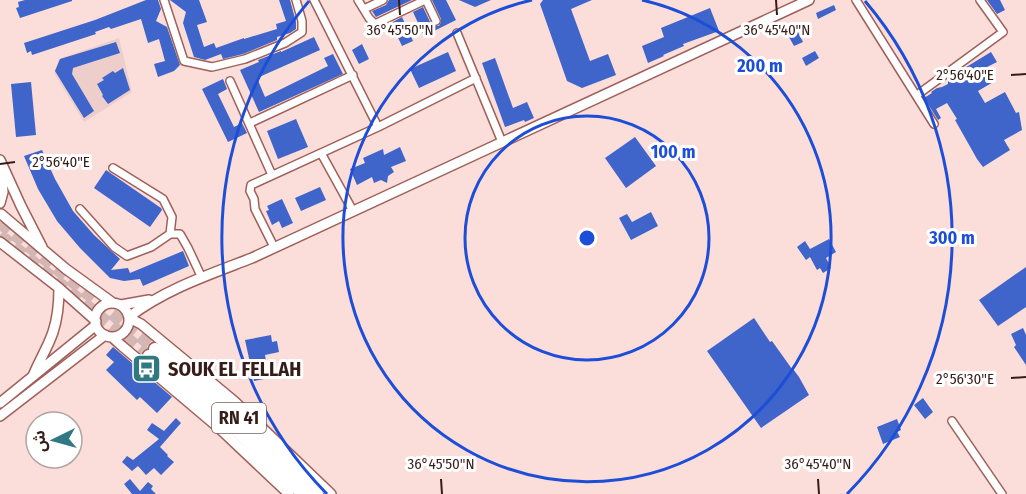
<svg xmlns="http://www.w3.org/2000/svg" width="1026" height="494" viewBox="0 0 1026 494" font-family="'Fira Sans Condensed','Noto Sans Arabic',sans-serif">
  <rect width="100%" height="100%" fill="#fbddda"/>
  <!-- built -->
  <path fill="#eececa" d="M119,38L132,92L84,122L54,73L59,59Z"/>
  <!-- building -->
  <path fill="#3f64ca" d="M25,0H72V1L20,18L16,8L19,7L18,2Z
    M146,0H158L161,9L156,21L167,27L180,65L174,71L158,77L154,64L165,61L159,39L148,43L141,19L111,29L109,27L95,32L96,34L32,55L31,51L27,53L24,43L95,20Z
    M170,0H199L207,22L197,25L204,47L214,43L216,48L244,38V39L277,29L276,24L286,21L279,0H290L296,22V29L290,33L277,37V40L243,54L223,59L221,54L205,60L194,57L183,23L186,12Z
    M389,0H412L376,17L372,11L386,5Z
    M432,0H446L456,20L424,36L413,12L423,7L431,24L435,26H439L441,22V19Z
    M459,0H491L475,7Z
    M543,0H592L571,9L590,61L608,54L616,75L582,88L567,81L540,4Z
    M987,0H1000L1005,10L997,14Z
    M834,5L836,10L818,19L816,13Z
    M710,8L719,31L683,44L684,46L663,55L664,56L648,63L642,46L664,37L661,28Z
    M402,17L413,41L402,46L391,23Z
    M794,24L803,42L794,46L784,28Z
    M314,37L320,50L257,78L265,97L328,66L324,58L333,54L343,74L259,112L240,70L259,62L258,60L281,51V52Z
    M116,42L120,53L73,68L72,74L94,111L84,118L55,71L60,59Z
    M362,44L369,59L359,64L352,50Z
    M815,51L819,58L806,66L802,58Z
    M448,52L456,71L419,88L410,69Z
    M991,52L997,62L987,67L995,81L978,91L985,103L1005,92L1016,113L1019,112L1022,130L1004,140L1010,150L983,167L977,159L955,120L957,119L947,103L936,109L941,118L938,120L924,98L932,93L931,92L937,88L942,87L948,84V80L963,69Z
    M495,58L513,108L527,102L534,118L525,122L524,120L505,127L482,63Z
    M123,68L130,90L108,104L102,96L103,95L97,84L104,80L102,78L113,71L115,73Z
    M223,79L227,89L218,94L234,127L242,123L247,133L228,142L202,89Z
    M31,82L36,135L16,137L11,84Z
    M296,119L308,147L278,159L267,131Z
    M635,137L656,166L626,188L605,158Z
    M400,147L406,161L391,167L394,172L388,176L387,183L381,180L374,183L372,177L357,185L350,169L365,163L363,158L383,149L384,155Z
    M42,150L55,179L73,211L94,235L120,259L111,270L128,268L130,273L183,251L189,266L143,286L140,279L124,281L110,278L80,248L57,221L38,189L24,156Z
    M106,170L161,208L162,210L150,227L94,188Z
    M320,187L326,200L301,211L295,198Z
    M282,199L293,223L282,228L279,221L272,225L266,211L269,210L267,206Z
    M651,212L658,226L631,240L619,218L627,214L632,222Z
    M829,239L836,252L826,258L831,268L823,273L820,268L817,270L810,257L806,260L797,247L805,241L810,249Z
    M1026,267V307L998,326L979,300Z
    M754,318L770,342L772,341L792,369H793L799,377L809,395L761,428L707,351Z
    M1023,328L1026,335V365L1014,347L1016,345L1011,334Z
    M271,335L272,342L277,341L279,352L265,355L269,378L254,381L245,340Z
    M113,347L172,397L157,413L140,397L137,400L106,370L114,362L106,355Z
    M923,398L933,412L925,419L914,405Z
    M176,418L181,423L160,447L168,455L167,456L174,462L161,475L154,468L146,475L138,466L132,471L122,462L127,456L133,460L159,439L147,430L152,423L164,431Z
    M897,419L901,430L897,432L900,437L883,444L877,427Z
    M130,479L140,491L148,482L153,486L151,489L156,494H132L124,484Z"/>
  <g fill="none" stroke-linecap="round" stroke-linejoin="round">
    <!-- highway-tunnel -->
    <path stroke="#d4b7b4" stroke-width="12" stroke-dasharray="12 6" stroke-linecap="butt" d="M0,223L155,349
      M0,235L149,356"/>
    <defs>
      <path id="street" d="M164,0L184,61L212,67L245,59L285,43L302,32V21L296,0
        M314,0L378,127
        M358,0L369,18L375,24L425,0
        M426,0L436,21
        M856,0L934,124
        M364,9L383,0
        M457,33L502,142
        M230,81L272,175
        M917,95L1003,32L980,0
        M250,123L353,75
        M321,153L353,211
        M113,168L163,199L172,217L170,234
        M80,209L114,247L127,256L151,247L170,234H180L188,248L202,278
        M274,247L255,209L254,199L250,191L251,185L378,127L476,78
        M952,421L1002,494"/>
      <path id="secondary" d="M0,160L21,206L42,247
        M0,203L3,192L1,169
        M1,214L66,269L113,303
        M0,242L59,288L96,321
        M95 320a17 17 0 1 1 34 0a17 17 0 1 1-34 0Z
        M121,305L149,300
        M129,317C165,289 211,274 252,258L809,0
        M129,318L141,324L234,401L331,494
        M112,337L122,346L219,428L289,494
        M33,376C39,361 48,347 53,332C58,317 59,303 59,288
        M0,403L96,325
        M0,416L105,335"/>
      <path id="highway" d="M155,349L243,421L317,494
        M149,356L237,431L303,494"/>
    </defs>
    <!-- street casing -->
    <use href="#street" stroke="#9f6059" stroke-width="10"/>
    <!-- secondary casing -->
    <use href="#secondary" stroke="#9f6059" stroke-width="12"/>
    <!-- highway casing -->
    <use href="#highway" stroke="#9f6059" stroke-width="15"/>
    <!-- street -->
    <use href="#street" stroke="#fff" stroke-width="7"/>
    <!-- secondary -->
    <use href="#secondary" stroke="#fff" stroke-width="9"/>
    <!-- highway -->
    <use href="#highway" stroke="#fff" stroke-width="12"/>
  </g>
  <!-- ticks -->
  <path fill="none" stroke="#371d1a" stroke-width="2" d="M399,0L400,15M776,0L777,15M1011,75L1026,74M0,164L15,162M1011,378L1026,377M441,479L442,494M818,479L819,494"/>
  <!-- distance rings -->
  <g fill="none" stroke="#1d4ed8" stroke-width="3">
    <circle cx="587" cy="238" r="122"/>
    <path d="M642 0A244 244 0 1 1 532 0"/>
    <path d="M327 494A365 365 0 0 1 309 1M865 1A365 365 0 0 1 847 494"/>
  </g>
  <!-- icons -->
  <defs>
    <symbol id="bus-square" viewBox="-11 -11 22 22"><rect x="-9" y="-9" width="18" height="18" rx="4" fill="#317982" stroke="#fff"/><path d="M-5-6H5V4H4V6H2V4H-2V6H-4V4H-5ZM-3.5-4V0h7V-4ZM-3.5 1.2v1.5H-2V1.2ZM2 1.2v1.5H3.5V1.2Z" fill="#fff"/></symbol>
  </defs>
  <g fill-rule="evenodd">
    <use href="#bus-square" x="130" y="352" width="33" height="33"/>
  </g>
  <g text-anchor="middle" stroke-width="6" stroke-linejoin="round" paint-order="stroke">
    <!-- shield labels -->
    <rect fill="#fff" stroke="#73615f" stroke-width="1.5" x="212" y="403" width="54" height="30" rx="4.5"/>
    <g font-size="18" font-weight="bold" fill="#371d1a">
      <text x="239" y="424">RN 41</text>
    </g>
    <!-- poi labels -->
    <g font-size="20" font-weight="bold" fill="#371d1a" stroke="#fff" text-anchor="start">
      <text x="168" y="376">SOUK EL FELLAH</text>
    </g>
  </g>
  <g font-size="15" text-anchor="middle" fill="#371d1a" stroke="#fff" stroke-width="6" stroke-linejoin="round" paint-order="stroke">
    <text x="400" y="35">36°45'50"N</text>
    <text x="777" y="35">36°45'40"N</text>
    <text x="965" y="80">2°56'40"E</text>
    <text x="61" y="167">2°56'40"E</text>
    <text x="965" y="384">2°56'30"E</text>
    <text x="441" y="469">36°45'50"N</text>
    <text x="818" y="469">36°45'40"N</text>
  </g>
  <circle cx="587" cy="238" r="9" fill="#1d4ed8" stroke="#fff" stroke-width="3"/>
  <g font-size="18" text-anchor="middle" font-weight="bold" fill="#1d4ed8" stroke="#fff" stroke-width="6" stroke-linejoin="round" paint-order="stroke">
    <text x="760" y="72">200 m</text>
    <text x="673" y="158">100 m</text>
    <text x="952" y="244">300 m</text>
  </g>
  <!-- north arrow -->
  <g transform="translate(54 440) rotate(265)"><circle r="28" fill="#ffffff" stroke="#afa5a3" stroke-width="1.5"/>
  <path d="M0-4.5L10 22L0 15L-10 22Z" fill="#317982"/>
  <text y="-9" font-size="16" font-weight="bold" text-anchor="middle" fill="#371d1a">ش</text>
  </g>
</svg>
